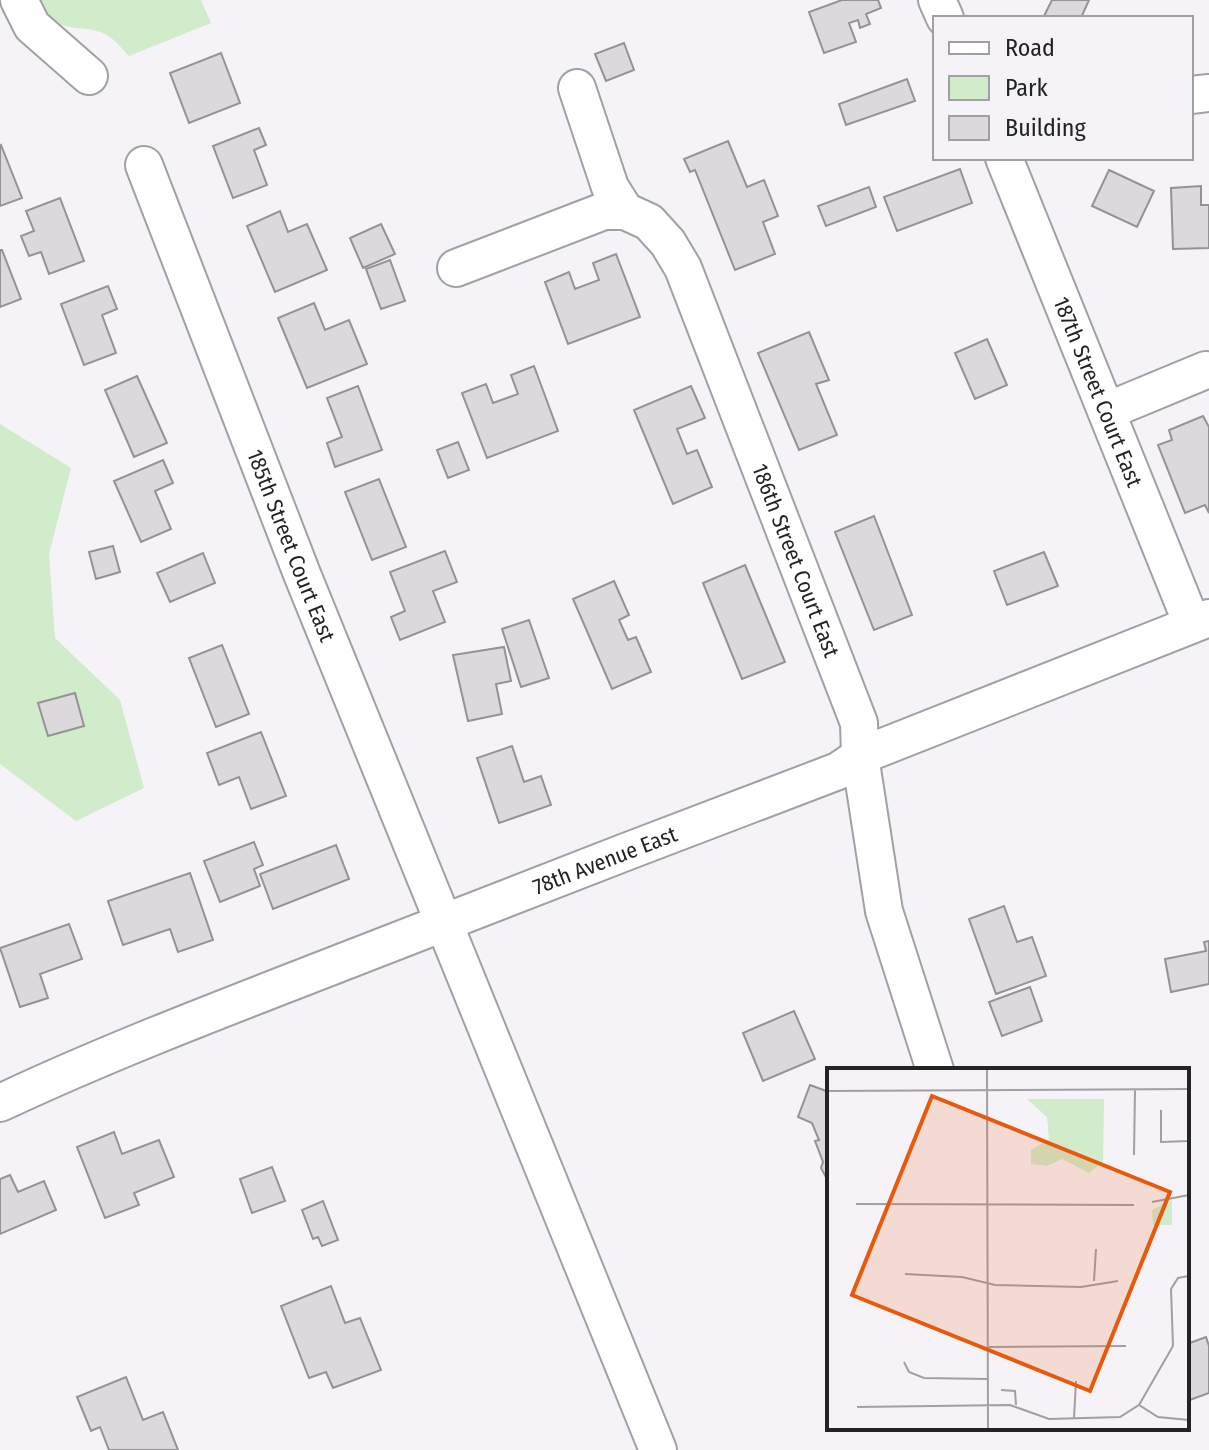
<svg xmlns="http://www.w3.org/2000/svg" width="1209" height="1450" viewBox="0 0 1209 1450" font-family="'Fira Sans Condensed',sans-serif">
  <rect width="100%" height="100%" fill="#f5f3f7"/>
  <!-- green -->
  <path fill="#d0ecca" d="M40,0H201L211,23L129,56C122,49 115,39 105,34C81,22 55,38 40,0Z
    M0,424L71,468L49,554L55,638L120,700L144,788L76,821L0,764Z"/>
  <!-- building -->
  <path fill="#dcd9dd" stroke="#959296" stroke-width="2" d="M842,0H878L881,8L866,14L870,24L860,28L858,20L849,23L856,42L824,53L809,12Z
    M1052,0H1089L1081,18H1043Z
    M624,43L634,70L606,81L595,54Z
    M221,53L240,103L189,123L170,73Z
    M907,79L915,101L846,125L839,104Z
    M259,128L266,145L254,150L267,185L233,198L213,146Z
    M728,141L747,187L764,180L778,216L763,222L775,254L735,270L695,170L690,172L684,159Z
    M1,145L22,198L0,206V146Z
    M960,169L972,203L897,231L884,197Z
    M1109,170L1154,191L1137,227L1092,206Z
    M1201,186V205H1209V248L1173,249L1171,188Z
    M869,187L876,207L826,226L818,206Z
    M60,198L84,261L49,274L41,252L29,256L21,236L34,231L26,211Z
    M280,211L288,232L307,224L327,270L275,292L247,226Z
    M381,224L395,254L363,268L350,238Z
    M0,250H2L21,299L0,307Z
    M616,254L640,317L568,344L545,282L569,272L575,289L599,280L593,263Z
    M390,260L405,301L381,309L366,269Z
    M108,286L117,309L102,315L116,353L84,365L61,304Z
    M314,303L325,330L349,320L367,364L307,388L278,318Z
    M809,332L829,380L816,384L837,435L799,450L758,353Z
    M987,339L1007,385L975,399L955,353Z
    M534,366L558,431L487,458L462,393L486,384L493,403L518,394L511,375Z
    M137,376L167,443L134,457L105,390Z
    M358,386L382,450L335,467L327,443L342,437L327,398Z
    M691,386L705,418L677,429L687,454L697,450L712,487L673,504L634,410Z
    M1203,416L1209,427V513L1205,505L1185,513L1158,445L1172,440L1169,430Z
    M458,442L469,470L448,478L437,450Z
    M163,460L173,483L155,491L171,529L141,542L114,481Z
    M379,479L406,547L372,560L345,492Z
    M874,516L912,615L874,630L835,532Z
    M113,546L120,572L96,579L89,552Z
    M445,551L457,582L433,591L445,622L400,640L391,617L405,611L390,572Z
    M1044,552L1058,586L1007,605L994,571Z
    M203,553L215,583L170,602L157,573Z
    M745,565L785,662L742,679L703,583Z
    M614,581L629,615L619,620L628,640L636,637L651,672L612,689L573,599Z
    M529,620L549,678L521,687L502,629Z
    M222,645L249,714L216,727L189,658Z
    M504,647L511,681L496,684L502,714L468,721L453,655Z
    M75,693L84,726L48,736L38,703Z
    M261,732L286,796L251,809L239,777L219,785L207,753Z
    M512,746L524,782L541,776L551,805L499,823L477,758Z
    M254,842L263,865L254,869L260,886L220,902L204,861Z
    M336,845L349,879L273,909L260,874Z
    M190,873L213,940L178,952L170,929L123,945L108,901Z
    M1004,906L1017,942L1032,937L1046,976L996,994L969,919Z
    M69,924L82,959L40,974L48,998L20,1007L0,948Z
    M1209,941V984L1171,992L1165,959L1206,951L1204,942Z
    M1030,987L1042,1021L1002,1036L989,1002Z
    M794,1011L815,1059L763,1081L743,1033Z
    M810,1085L829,1092L828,1181L821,1168L823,1162L815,1141L819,1140L812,1123L798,1117Z
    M114,1132L122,1154L159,1140L174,1177L134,1193L139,1205L105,1218L77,1147Z
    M272,1167L285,1201L252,1213L240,1179Z
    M10,1175L18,1192L44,1181L56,1210L0,1234V1179Z
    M323,1201L338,1240L322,1246L318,1237L313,1239L302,1210Z
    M331,1286L345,1323L360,1318L381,1370L333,1388L326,1372L309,1378L281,1306Z
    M1206,1337L1209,1346V1393L1187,1401V1344Z
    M126,1377L143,1420L163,1412L178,1450H109L100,1427L91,1431L77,1397Z"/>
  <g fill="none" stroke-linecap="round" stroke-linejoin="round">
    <defs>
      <g id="minor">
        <path d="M19,0L32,26L89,76"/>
        <path d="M937,0L945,18"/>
        <path id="s1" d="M577,88L610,187L625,211L649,222L668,243L683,268L859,723L860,756L884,911L935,1070"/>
        <path d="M1191,95L1209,93"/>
        <path id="s2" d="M1004,158L1192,624"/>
        <path id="s3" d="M144,165L302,574L658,1450"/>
        <path d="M456,268L604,211H625"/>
        <path d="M1107,411L1206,370"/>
        <path id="s4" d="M0,1103C115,1049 235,1004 353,958C514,895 676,832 838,771L860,756L1209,618"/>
      </g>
    </defs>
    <!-- minor casing -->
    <use href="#minor" stroke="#a2a0a3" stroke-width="40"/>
    <!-- minor -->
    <use href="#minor" stroke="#fff" stroke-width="36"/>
  </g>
  <g text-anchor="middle" stroke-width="6" stroke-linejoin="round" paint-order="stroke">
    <!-- street labels -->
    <g font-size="22" fill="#232224" stroke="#f5f3f7">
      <text dy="8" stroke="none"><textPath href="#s2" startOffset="252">187th Street Court East</textPath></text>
      <text dy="8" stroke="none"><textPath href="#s3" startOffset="408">185th Street Court East</textPath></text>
      <text dy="8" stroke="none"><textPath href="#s1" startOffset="530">186th Street Court East</textPath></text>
      <text dy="8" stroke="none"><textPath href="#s4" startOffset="652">78th Avenue East</textPath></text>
    </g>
  </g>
  <!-- overview -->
  <g transform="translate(827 1068)">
    <rect width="362" height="362" fill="#f5f3f7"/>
    <path d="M200,31H277L276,94L262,105L235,91L220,98L204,96V82L222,71L220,49ZM345,131V157H326L325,142Z" fill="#d0ecca"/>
    <path fill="none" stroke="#a19fa3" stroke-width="2" d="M160,0L161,362M0,23L362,21M334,42V74L362,73M307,87L308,21M325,134L362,127M29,136L307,137M78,206L135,209L168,217L254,219L291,213M267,213L269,181M346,278L344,221L351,210L362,208M162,279L299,278M77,294L82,304L97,310L161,311M174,322L188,323L189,337M312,337L346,278M30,339L183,337L222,351L293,349L312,337L331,349L362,352M247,350L249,313"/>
    <path fill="#e8590c" fill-opacity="0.15" stroke="#e8590c" stroke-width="4" d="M105,28L343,124L263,323L25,227Z"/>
    <rect width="362" height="362" fill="none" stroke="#232224" stroke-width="4"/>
  </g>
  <!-- legend -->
  <rect x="933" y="16" width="260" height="144" fill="#f5f3f7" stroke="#a19fa3" stroke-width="2"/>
  <rect x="949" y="42" width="40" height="12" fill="#ffffff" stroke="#a19fa3" stroke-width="2"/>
  <text x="1005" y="56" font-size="24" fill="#232224">Road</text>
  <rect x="949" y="76" width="40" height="24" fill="#d0ecca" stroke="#a19fa3" stroke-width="2"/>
  <text x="1005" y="96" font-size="24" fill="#232224">Park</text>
  <rect x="949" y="116" width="40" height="24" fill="#dcd9dd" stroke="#a19fa3" stroke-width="2"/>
  <text x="1005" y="136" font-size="24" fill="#232224">Building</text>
</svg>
